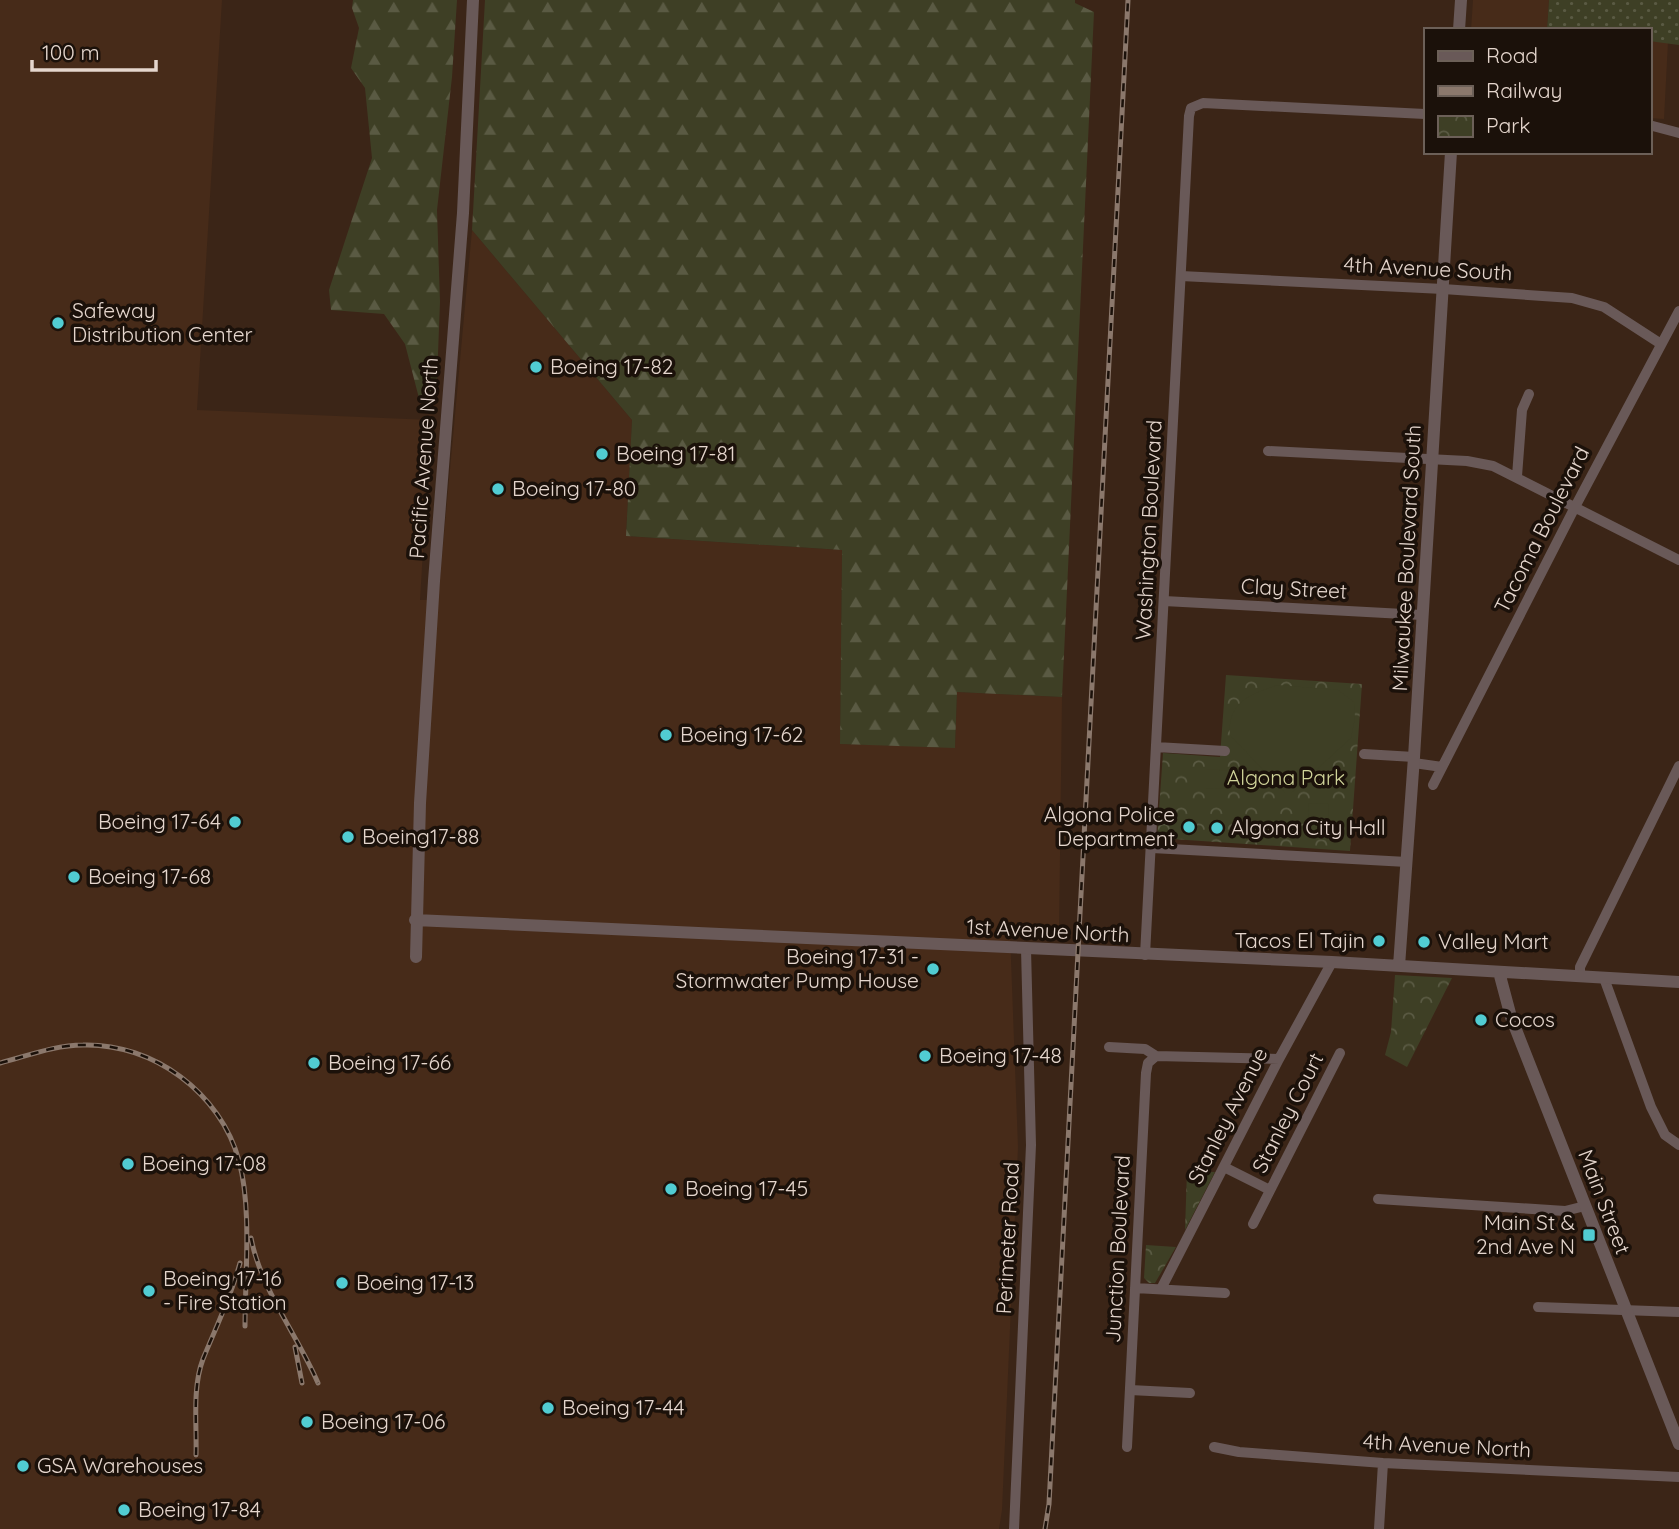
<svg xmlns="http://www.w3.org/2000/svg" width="1679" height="1529" viewBox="0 0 1679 1529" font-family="Quicksand,sans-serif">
  <defs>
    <pattern id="grass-dots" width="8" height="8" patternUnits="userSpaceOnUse" patternTransform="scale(1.75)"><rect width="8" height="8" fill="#3e3f25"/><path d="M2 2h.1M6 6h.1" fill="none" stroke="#5a5a43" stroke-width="1.8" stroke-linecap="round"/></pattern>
    <pattern id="forest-firs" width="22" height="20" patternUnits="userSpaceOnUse" patternTransform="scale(1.75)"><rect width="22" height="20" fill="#3e3f25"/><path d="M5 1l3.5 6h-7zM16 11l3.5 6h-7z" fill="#5a5a43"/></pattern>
    <pattern id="park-crowns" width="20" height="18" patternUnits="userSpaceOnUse" patternTransform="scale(1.75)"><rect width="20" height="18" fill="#3e3f25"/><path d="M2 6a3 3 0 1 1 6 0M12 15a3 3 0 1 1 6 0" fill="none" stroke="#5a5a43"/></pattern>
  </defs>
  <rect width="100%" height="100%" fill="#3b2517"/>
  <!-- built -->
  <path fill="#472b19" d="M0,0H222L197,410L431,420L420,600H438L472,230L632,420L626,536L842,550L840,744L955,747L957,692L1062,697L1059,935L1010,933L1018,1147L1002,1510L999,1529H0Z
    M1473,0H1549L1547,30H1471Z
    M1649,41L1668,42L1664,119L1649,118Z"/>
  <!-- grass -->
  <path fill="url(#grass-dots)" d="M1549,0H1679V45L1649,41V30H1547Z"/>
  <!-- forest -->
  <path fill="url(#forest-firs)" d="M353,0H457L452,77L437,210L440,302L436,404L420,402L405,344L384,314L331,310L329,290L372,158L365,88L351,68L359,28L352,8Z
    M485,0H1075V3L1094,12L1062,697L957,692L955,748L840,744L842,550L626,536L632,420L472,230Z"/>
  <!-- park -->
  <path fill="url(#park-crowns)" d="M1226,675L1362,684L1350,851L1157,838L1163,753L1220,757Z
    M1395,975L1452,978L1407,1067L1385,1055L1391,1032Z
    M1187,1171L1215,1172L1185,1230Z
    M1146,1245L1176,1247L1155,1283H1149L1144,1278Z"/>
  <!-- pitch -->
  <path fill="#3e3f25" d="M1278,685L1338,690L1354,702L1355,718L1351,738L1291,793H1285L1230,735C1227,702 1251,694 1278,685Z
    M1204,769L1235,771L1234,789L1204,788Z
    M1309,803L1329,804L1327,840L1308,838Z"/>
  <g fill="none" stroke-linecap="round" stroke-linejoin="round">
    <!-- minor -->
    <path stroke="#695958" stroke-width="10" d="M1649,125L1679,133
      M1181,276L1443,289L1572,298L1604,307L1661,344
      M1268,451L1467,461L1493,466L1679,560
      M1517,476L1522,410L1529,394
      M1164,601L1422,615
      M1156,747L1225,751
      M1364,754L1414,757
      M1414,763L1442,767
      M1433,785L1575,507L1679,311
      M1152,848L1407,862
      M1145,955L1189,116L1191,108L1203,103L1425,114
      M1580,976V967L1679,766
      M1604,978L1651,1107L1665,1135L1679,1145
      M1109,1047L1145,1049L1156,1056L1279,1059
      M1224,1167L1270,1190
      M1378,1199L1565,1211L1585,1206
      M1253,1224L1340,1053
      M1135,1288L1225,1293
      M1161,1289L1279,1059L1332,962
      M1538,1307L1679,1312
      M1130,1390L1190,1393
      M1127,1447L1146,1073L1148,1063L1156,1056
      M1214,1447L1239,1452L1383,1463L1679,1477
      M1014,1529L1031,1145L1026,949
      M1379,1529L1383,1463"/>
    <!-- tertiary -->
    <path stroke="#695958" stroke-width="12" d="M1459,30L1461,0
      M415,920L1332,962L1679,982
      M416,957L420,803L434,581L463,213L473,0
      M1399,966L1414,757L1451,152
      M1499,972L1511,1017L1679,1444"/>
    <defs>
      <path id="rail" d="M0,1063C27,1056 55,1045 83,1045C153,1043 221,1093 239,1161C252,1208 245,1276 245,1326
        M251,1238C261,1290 297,1334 318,1383
        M295,1347L302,1383
        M196,1455C197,1425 192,1388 203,1359C216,1327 231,1297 240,1263
        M1045,1529L1049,1504L1128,0"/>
    </defs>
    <!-- rail casing -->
    <use href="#rail" stroke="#8b786c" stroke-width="5"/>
    <!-- rail -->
    <use href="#rail" stroke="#1b110a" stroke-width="2.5" stroke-dasharray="8" stroke-linecap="butt"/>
  </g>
  <!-- markers -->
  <g fill="#51ccd2" stroke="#1b110a" stroke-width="2.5">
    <circle cx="58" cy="323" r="7"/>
    <circle cx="536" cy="367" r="7"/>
    <circle cx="602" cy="454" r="7"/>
    <circle cx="498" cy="489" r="7"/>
    <circle cx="666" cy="735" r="7"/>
    <circle cx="235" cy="822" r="7"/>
    <circle cx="1189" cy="827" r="7"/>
    <circle cx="1217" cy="828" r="7"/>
    <circle cx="348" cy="837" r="7"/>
    <circle cx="74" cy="877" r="7"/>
    <circle cx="1379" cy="941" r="7"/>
    <circle cx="1424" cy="942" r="7"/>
    <circle cx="933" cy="969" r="7"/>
    <circle cx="1481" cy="1020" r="7"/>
    <circle cx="925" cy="1056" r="7"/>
    <circle cx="314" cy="1063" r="7"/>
    <circle cx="128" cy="1164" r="7"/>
    <circle cx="671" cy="1189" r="7"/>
    <rect x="1582" y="1228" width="14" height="14" rx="3.5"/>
    <circle cx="342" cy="1283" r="7"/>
    <circle cx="149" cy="1291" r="7"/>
    <circle cx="548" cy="1408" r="7"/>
    <circle cx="307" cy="1422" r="7"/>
    <circle cx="23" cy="1466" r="7"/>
    <circle cx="124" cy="1510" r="7"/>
  </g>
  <g text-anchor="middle" stroke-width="7" stroke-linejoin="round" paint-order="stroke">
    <!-- street labels -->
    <g font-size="21" fill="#e5d6cd" stroke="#1b110a">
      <text transform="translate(1428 269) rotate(3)" y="7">4th Avenue South</text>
      <text transform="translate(424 458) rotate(-86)" y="7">Pacific Avenue North</text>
      <text transform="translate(1149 530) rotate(-87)" y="7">Washington Boulevard</text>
      <text transform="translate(1542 530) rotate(-63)" y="7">Tacoma Boulevard</text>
      <text transform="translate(1407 558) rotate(-87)" y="7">Milwaukee Boulevard South</text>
      <text transform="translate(1294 589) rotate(3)" y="7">Clay Street</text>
      <text transform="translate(1048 931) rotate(3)" y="7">1st Avenue North</text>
      <text transform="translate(1288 1113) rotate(-63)" y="7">Stanley Court</text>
      <text transform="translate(1228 1116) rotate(-63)" y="7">Stanley Avenue</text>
      <text transform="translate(1604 1202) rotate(69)" y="7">Main Street</text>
      <text transform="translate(1008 1238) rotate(-87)" y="7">Perimeter Road</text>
      <text transform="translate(1118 1249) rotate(-87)" y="7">Junction Boulevard</text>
      <text transform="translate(1447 1446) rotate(3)" y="7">4th Avenue North</text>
    </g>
    <!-- poi labels -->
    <g font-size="21" fill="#e5d6cd" stroke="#1b110a" text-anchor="start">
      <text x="72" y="318">Safeway<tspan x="72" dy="24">Distribution Center</tspan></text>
      <text x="550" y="374">Boeing 17-82</text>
      <text x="616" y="461">Boeing 17-81</text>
      <text x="512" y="496">Boeing 17-80</text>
      <text x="680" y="742">Boeing 17-62</text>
      <text x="1175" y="822" text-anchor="end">Algona Police<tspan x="1175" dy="24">Department</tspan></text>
      <text x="221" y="829" text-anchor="end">Boeing 17-64</text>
      <text x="1231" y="835">Algona City Hall</text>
      <text x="362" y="844">Boeing17-88</text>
      <text x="88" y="884">Boeing 17-68</text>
      <text x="1365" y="948" text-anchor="end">Tacos El Tajin</text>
      <text x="1438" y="949">Valley Mart</text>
      <text x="919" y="964" text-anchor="end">Boeing 17-31 -<tspan x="919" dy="24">Stormwater Pump House</tspan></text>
      <text x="1495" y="1027">Cocos</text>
      <text x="939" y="1063">Boeing 17-48</text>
      <text x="328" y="1070">Boeing 17-66</text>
      <text x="142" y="1171">Boeing 17-08</text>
      <text x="685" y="1196">Boeing 17-45</text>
      <text x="1575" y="1230" text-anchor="end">Main St &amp;<tspan x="1575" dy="24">2nd Ave N</tspan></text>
      <text x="163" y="1286">Boeing 17-16<tspan x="163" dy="24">- Fire Station</tspan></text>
      <text x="356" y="1290">Boeing 17-13</text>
      <text x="562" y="1415">Boeing 17-44</text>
      <text x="321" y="1429">Boeing 17-06</text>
      <text x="37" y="1473">GSA Warehouses</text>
      <text x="138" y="1517">Boeing 17-84</text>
    </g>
    <!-- park labels -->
    <g font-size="21" fill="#d1d49a" stroke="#1b110a">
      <text x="1286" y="785">Algona Park</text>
    </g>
  </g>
  <!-- legend -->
  <rect x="1424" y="28" width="228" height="126" fill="#1b110a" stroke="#6c6058" stroke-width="2"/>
  <rect x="1438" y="51" width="35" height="10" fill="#695958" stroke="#6c6058" stroke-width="2"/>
  <text x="1486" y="63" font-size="21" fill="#e5d6cd">Road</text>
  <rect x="1438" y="86" width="35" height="10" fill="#8b786c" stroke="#6c6058" stroke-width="2"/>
  <text x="1486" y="98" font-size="21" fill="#e5d6cd">Railway</text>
  <rect x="1438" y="116" width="35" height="21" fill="url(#park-crowns)" stroke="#6c6058" stroke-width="2"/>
  <text x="1486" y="133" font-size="21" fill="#e5d6cd">Park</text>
  <!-- scale -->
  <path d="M32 60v10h124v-10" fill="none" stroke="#e5d6cd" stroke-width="3.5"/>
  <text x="42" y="60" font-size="21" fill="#e5d6cd" stroke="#1b110a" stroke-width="5" paint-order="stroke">100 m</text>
</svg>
